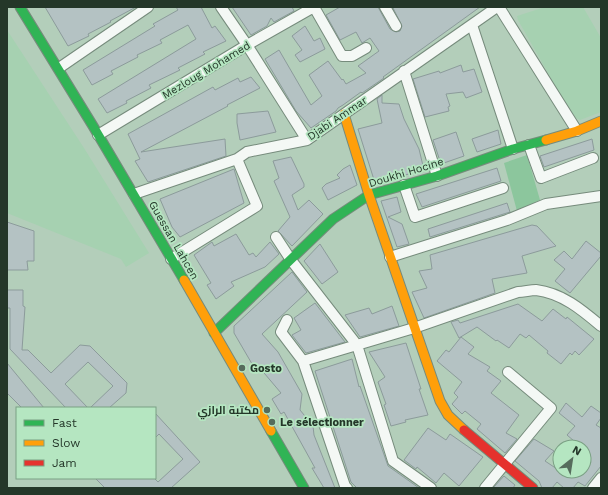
<svg xmlns="http://www.w3.org/2000/svg" width="608" height="495" viewBox="0 0 608 495" font-family="'Work Sans',Cairo,sans-serif">
  <rect width="100%" height="100%" fill="#b3ceba"/>
  <!-- built -->
  <path fill="#a6d1b1" d="M545,7H583L601,38V112L580,120L576,118L557,89L518,20L517,16Z
    M7,30L84,148L149,253L126,267L121,259L7,213Z"/>
  <!-- green -->
  <path fill="#8cc69d" d="M527,155L540,200L517,211L504,163Z"/>
  <!-- building -->
  <path fill="#b4c2c3" stroke="#8c9b9b" d="M45,7H136L110,21L111,22L88,34L89,36L68,46Z
    M176,7H201L212,28L215,26L226,41L203,52L205,54L178,68L180,70L149,85L151,88L126,101L127,103L107,113L98,99L196,39L188,25L160,40L162,43L137,55L138,57L111,71L113,74L92,85L83,70L155,26L153,24L178,10Z
    M232,7H292L294,11L274,22L271,18L267,26L251,35Z
    M340,7H378L390,29L396,32L400,31L402,26L393,8L396,7H480L383,77L384,78L362,93L361,92L343,105L338,108L336,111L311,128L296,111L265,59L279,50L311,105L322,96L309,75L328,61L342,80L343,79L346,84L366,73L358,66L379,51L370,38L362,43L356,32L340,40L326,15Z
    M305,26L314,41L320,38L325,49L300,62L295,55L302,50L292,36Z
    M461,65L463,72L474,69L482,92L466,98L463,92L446,94L450,106L448,107L449,111L425,117L413,79L439,71L440,73Z
    M251,77L260,88L227,105L228,106L141,152L225,139L226,156L148,182L135,161L140,159L128,134L213,87L215,90L238,78L240,82Z
    M382,95V103L399,104L404,119L419,149L424,170L375,183L358,129L382,123L377,99Z
    M268,111L276,132L240,140L237,123V114Z
    M498,130L501,144L477,152L472,139Z
    M456,132L464,156L441,164L433,140Z
    M592,139L594,150L544,167L540,156Z
    M291,157L304,184V187L292,195L298,210L309,200L323,214L292,246L278,231L290,217L274,181L279,178L273,161Z
    M350,165L357,185L328,200L322,188L326,184L340,178L337,175L343,169Z
    M497,168L501,181L422,207L416,194Z
    M234,169L244,203L180,237L172,227L160,199Z
    M397,197L401,212L388,217L402,224L409,244L397,247L381,201Z
    M507,203L510,212L430,237L428,229Z
    M7,222L34,231V261H27L28,270H7Z
    M532,225L537,226L556,246L522,256L527,273L492,279L495,293L424,318L412,292L427,288L419,271L432,269L430,255Z
    M236,234L249,255L253,253L256,257L270,242L279,254L265,267L231,282L234,286L216,299L207,285L211,283L194,255L212,242L214,246Z
    M586,241L601,253V256L570,293L555,281L565,269L554,260L564,251L572,259Z
    M320,244L338,272L322,284L304,261Z
    M292,272L307,292L262,334L278,352L302,394L300,410L313,426L314,435L335,488H324L312,468H315L284,412L281,414L272,399L281,393L259,367L255,369L234,333V326Z
    M7,290H23V306L25,307L22,350H28L51,373L80,345L90,346L127,383L126,393L109,408H90L113,386L88,362L65,384L88,408H66L10,349V308H7Z
    M315,303L345,342L306,353L292,335L301,330L294,318Z
    M518,304L542,321L553,309L566,319L567,317L594,339L579,355L575,351L572,355L570,353L561,364L547,353L548,351L529,335L526,338L520,334L509,348L497,340L496,341L477,327L459,338L451,322L458,320L460,323Z
    M392,306L399,326L360,337L345,315L369,308L372,314Z
    M461,337L474,347L468,354L490,367L487,371L501,381L491,393L519,415L506,433L517,439L505,453L477,429L481,424L465,411L462,414L452,404L458,397L454,393L462,382L437,361L446,350L449,352Z
    M406,343L421,389H419L428,415L405,420L406,422L391,426L384,405L386,404L378,382L385,377L369,352Z
    M352,359L359,387L360,386L388,466L419,488H357L351,482L315,371Z
    M7,363L44,408H22L7,393Z
    M566,403L582,417L591,406L601,413V418L596,425L601,428V466L585,486L578,482L573,488H564L557,482L552,488H542L539,481L515,461L534,439L554,451L545,461L560,471H584V447H581L567,435L575,426L559,413Z
    M155,413L200,462L171,488H105L95,478H154L158,482L183,459L159,434L155,438Z
    M428,428L446,440L450,434L483,457L459,486L444,473L436,483L417,467L416,469L404,460Z
    M504,476L515,485L513,488H493Z"/>
  <g fill="none" stroke-linecap="round" stroke-linejoin="round">
    <defs>
      <path id="street" d="M221,7L247,45L307,140
        M314,7L342,56H352L366,48
        M385,7L396,26
        M499,7L577,131
        M472,25L513,149
        M59,68L148,7
        M404,71L437,176
        M98,135L247,45L314,7
        M529,145L541,178L593,158
        M404,185L415,217L503,188
        M134,194L237,159L247,152L307,140L497,7
        M276,237L291,260L357,345L393,461L431,488
        M390,257L507,220L546,204L601,196
        M171,259L257,206L237,159
        M287,320L281,332L303,361L345,486L347,488
        M303,361L414,328L518,292C524,292 530,290 536,290C562,293 582,310 601,326
        M485,488L551,408L508,372
        M593,488L601,478"/>
      <path id="fast" d="M20,7L93,126L184,280
        M214,333L333,219L369,195L437,176L513,149L546,140
        M271,431L304,488"/>
      <path id="slow" d="M344,114L369,195L440,401L448,415L464,430
        M546,140L577,131L601,121
        M184,280L271,431"/>
      <path id="jam" d="M464,430L533,488"/>
    </defs>
    <!-- street casing -->
    <use href="#street" stroke="#768b7c" stroke-width="12"/>
    <!-- fast casing -->
    <use href="#fast" stroke="#768b7c" stroke-width="11"/>
    <!-- slow casing -->
    <use href="#slow" stroke="#768b7c" stroke-width="11"/>
    <!-- jam casing -->
    <use href="#jam" stroke="#768b7c" stroke-width="11"/>
    <!-- street -->
    <use href="#street" stroke="#f4f8f5" stroke-width="10"/>
    <!-- fast -->
    <use href="#fast" stroke="#30b455" stroke-width="9"/>
    <!-- slow -->
    <use href="#slow" stroke="#ff9f0a" stroke-width="9"/>
    <!-- jam -->
    <use href="#jam" stroke="#e5322d" stroke-width="9"/>
  </g>
  <!-- markers -->
  <g fill="#566c5c" stroke="#b5e6c1" stroke-width="1.5">
    <circle cx="242" cy="368" r="4"/>
    <circle cx="267" cy="410" r="4"/>
    <circle cx="272" cy="422" r="4"/>
  </g>
  <g text-anchor="middle" stroke-width="3.5" stroke-linejoin="round" paint-order="stroke">
    <!-- street labels -->
    <g font-size="11" fill="#243729" stroke="#b5e6c1">
      <text transform="translate(206 70) rotate(-31)" y="4">Mezloug Mohamed</text>
      <text transform="translate(337 118) rotate(-34)" y="4">Djabi Ammar</text>
      <text transform="translate(406 172) rotate(-17)" y="4">Doukhi Hocine</text>
      <text transform="translate(174 240) rotate(60)" y="4">Guessan Lahcen</text>
    </g>
    <!-- poi labels -->
    <g font-size="11" font-weight="bold" fill="#243729" stroke="#b5e6c1" text-anchor="start">
      <text x="250" y="372">Gosto</text>
      <text x="259" y="414" text-anchor="end">مكتبة الرازي</text>
      <text x="280" y="426">Le sélectionner</text>
    </g>
  </g>
  <!-- border -->
  <rect width="608" height="495" fill="none" stroke="#243729" stroke-width="16"/>
  <!-- legend -->
  <rect x="16" y="407" width="140" height="72" fill="#b5e6c1" stroke="#7ba084"/>
  <rect x="24" y="420" width="20" height="6" fill="#30b455" stroke="#7ba084"/>
  <text x="52" y="427" font-size="12" fill="#243729">Fast</text>
  <rect x="24" y="440" width="20" height="6" fill="#ff9f0a" stroke="#7ba084"/>
  <text x="52" y="447" font-size="12" fill="#243729">Slow</text>
  <rect x="24" y="460" width="20" height="6" fill="#e5322d" stroke="#7ba084"/>
  <text x="52" y="467" font-size="12" fill="#243729">Jam</text>
  <!-- north arrow -->
  <g transform="translate(572 459) rotate(30)"><circle r="19" fill="#b5e6c1" stroke="#7ba084"/>
  <path d="M0-3L7 15L0 10L-7 15Z" fill="#566c5c"/>
  <text y="-6" font-size="11" font-weight="bold" text-anchor="middle" fill="#243729">N</text>
  </g>
</svg>
